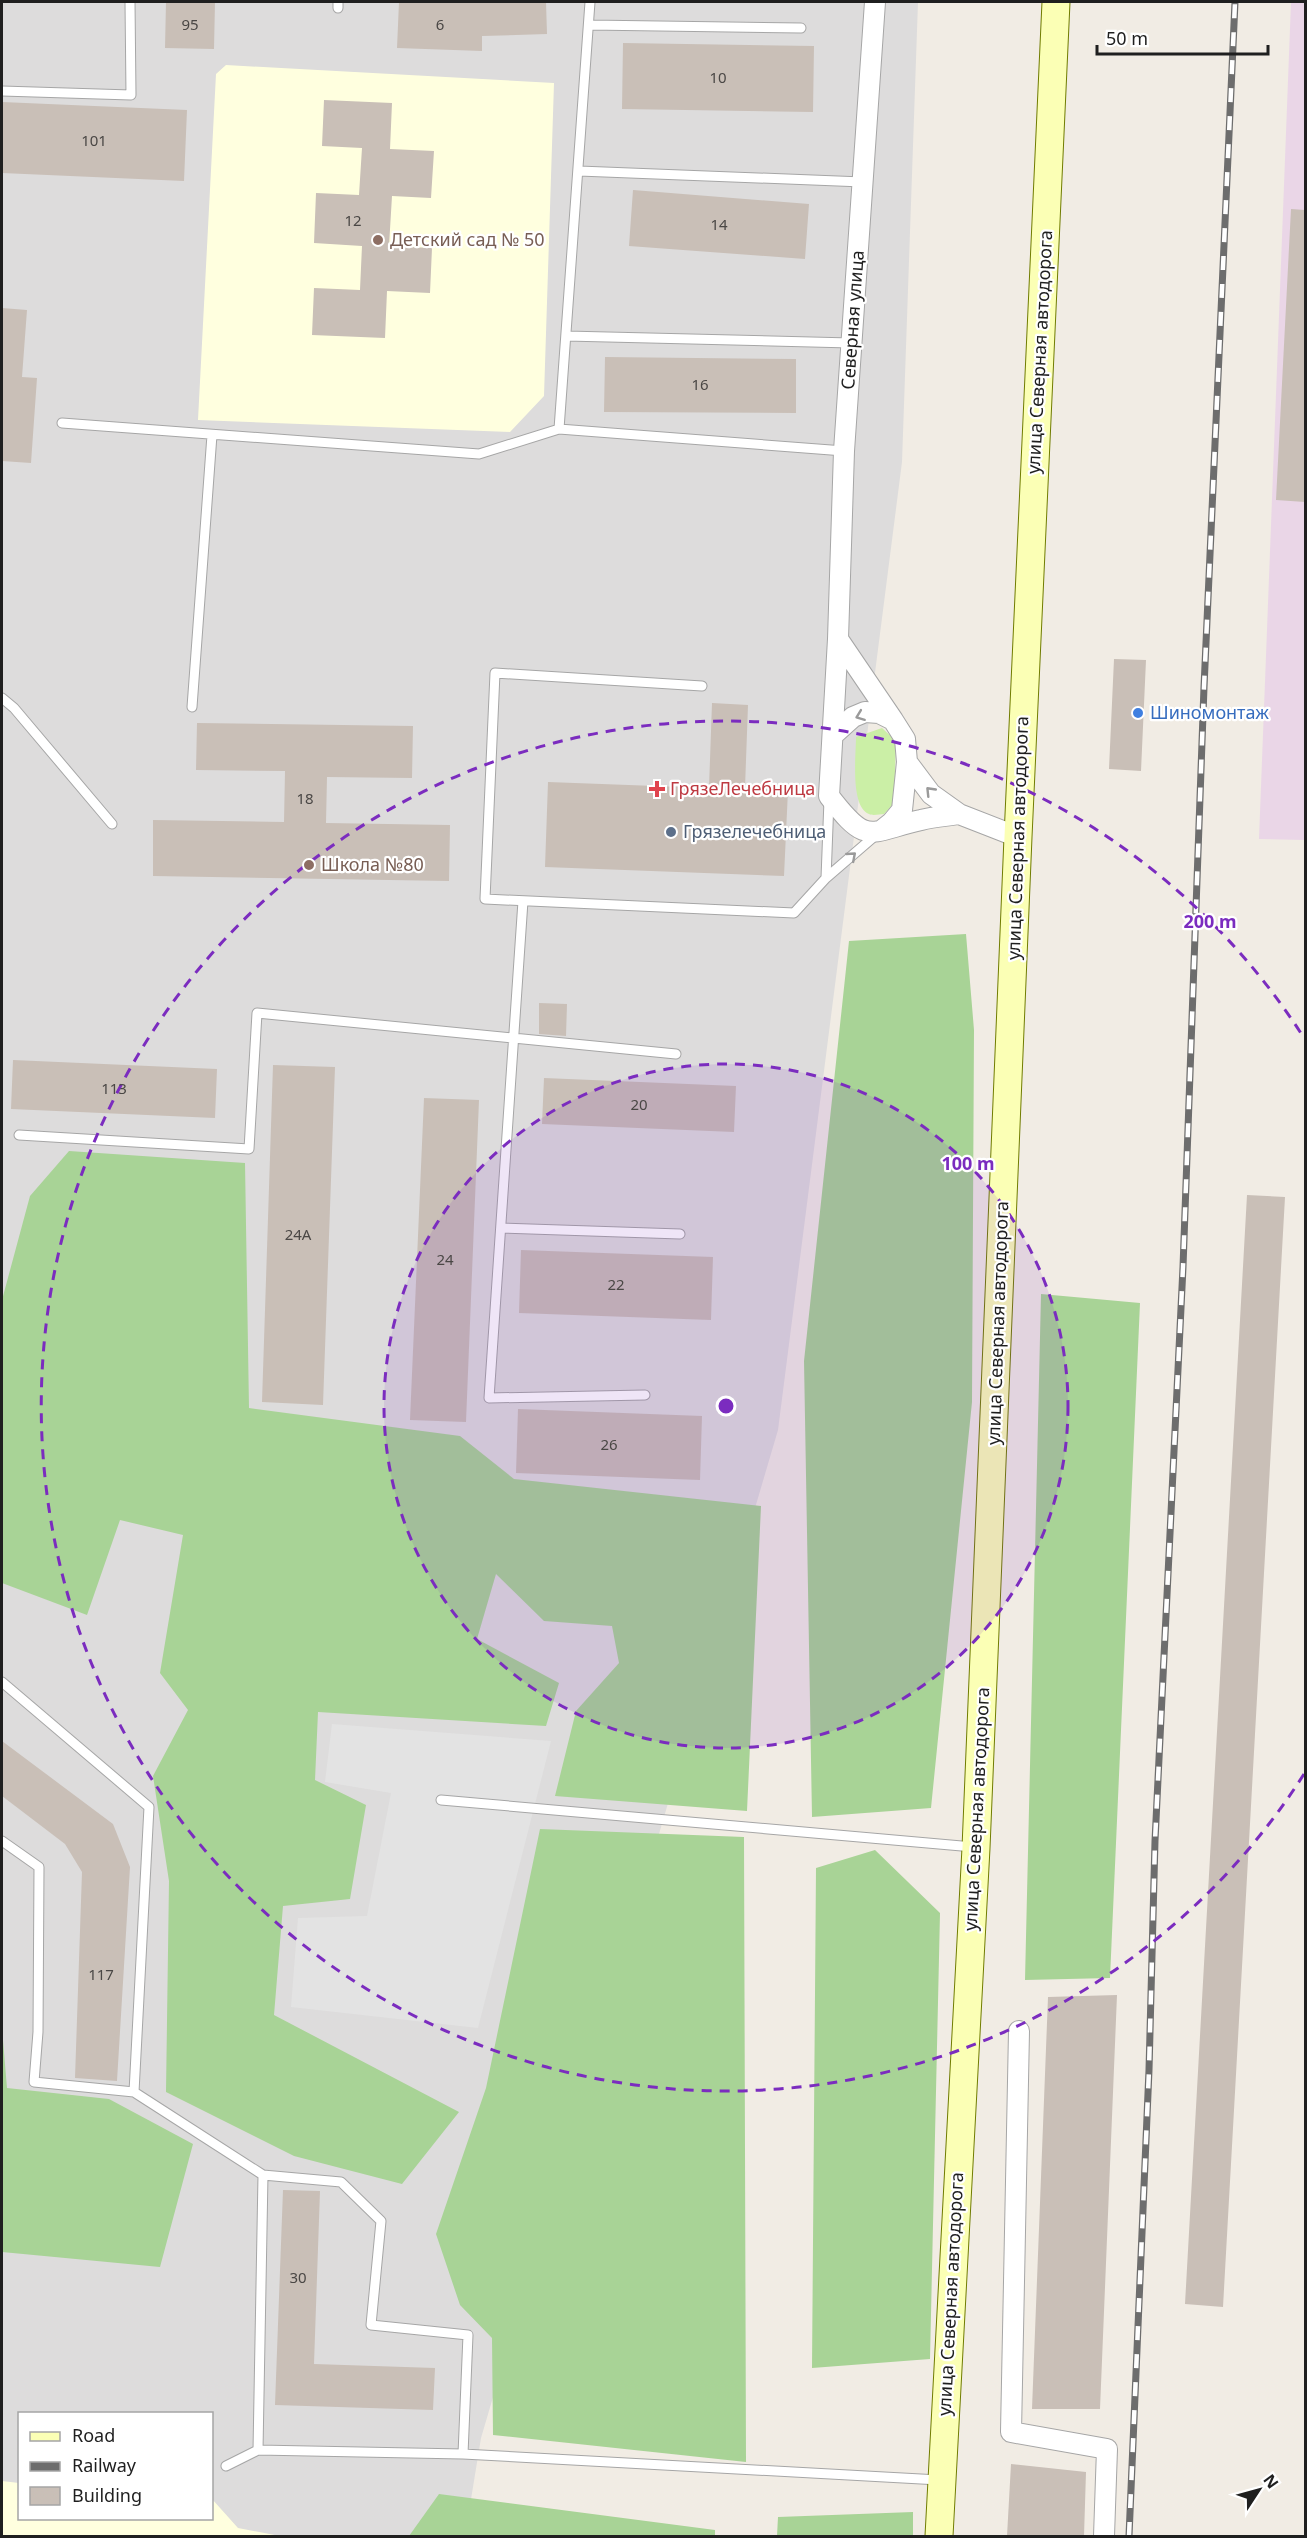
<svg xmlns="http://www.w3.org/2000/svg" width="1307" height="2538" viewBox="0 0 1307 2538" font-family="'Noto Sans',sans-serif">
  <rect width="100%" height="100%" fill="#f1ece4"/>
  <!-- residential -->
  <path fill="#dddcdc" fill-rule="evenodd" d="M2,2H918L902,462L778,1430L481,2438L465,2536H2ZM20,2414H212V2518H20Z"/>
  <!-- industrial -->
  <path fill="#ead6e7" d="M1291,2H1305V840L1259,839Z"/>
  <!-- education -->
  <path fill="#ffffdf" d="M226,65L554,83L544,396L510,432L198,420L216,74Z
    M2,2481L19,2483L20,2518H212V2499L238,2528L280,2536H2Z"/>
  <!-- grass -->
  <path fill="#cbefa6" d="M882,728L896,741L894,803L884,814C880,814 873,816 869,814C850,807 856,755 856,737Z"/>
  <!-- forest -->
  <path fill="#a8d396" d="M966,934L974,1030L972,1402L931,1808L812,1817L804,1361L849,941Z
    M69,1151L245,1163L249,1408L460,1436L514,1479L761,1506L747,1811L555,1796L576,1711L619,1663L612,1626L544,1621L496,1574L477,1639L559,1683L546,1726L318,1712L315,1780L366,1805L350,1899L283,1906L274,2015L459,2112L402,2184L294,2156L166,2092L169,1881L153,1776L188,1710L160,1673L183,1535L120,1520L87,1615L2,1583V1300L30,1196Z
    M1041,1294L1140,1303L1110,1978L1025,1980Z
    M540,1829L744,1837L746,2462L493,2435L492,2338L460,2305L436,2234L486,2088Z
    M875,1850L940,1913L930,2359L812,2368L816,1868Z
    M2,2028L7,2088L109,2099L193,2144L160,2267L2,2252Z
    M439,2494L715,2530V2536H409Z
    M913,2512V2536H777L778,2517Z"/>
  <!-- parking -->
  <path fill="#e3e3e3" d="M332,1724L551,1741L478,2028L291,2007L298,1918L367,1916L391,1793L325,1782Z"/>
  <!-- building -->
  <path fill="#c9bfb7" d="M166,2H215L214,49L165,48Z
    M399,2H546L547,34L482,36V51L397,48Z
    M623,43L814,46L813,112L622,109Z
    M324,100L392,103L390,149L434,151L431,198L392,196L389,246L432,248L430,293L387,291L385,338L312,335L314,288L360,290L362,246L314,243L316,193L359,195L362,148L322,146Z
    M2,102L187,110L184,181L2,173Z
    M633,190L809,204L805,259L629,246Z
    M1291,209L1305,210V502L1276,500Z
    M2,308L27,310L22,377L37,378L31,463L2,461Z
    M605,357L796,359V413L604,412Z
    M1114,659L1146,660L1141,771L1109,769Z
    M712,703L748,705L745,788L788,790L784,876L545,867L548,782L709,788Z
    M197,723L413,726L412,778L327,777L326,823L450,825L449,881L153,876V820L284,822L285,771L196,770Z
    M539,1003L567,1004L566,1036L539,1034Z
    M13,1060L217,1069L215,1118L11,1109Z
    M273,1065L335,1067L323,1405L262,1402Z
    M544,1078L736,1086L734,1132L542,1124Z
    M424,1098L479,1100L466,1422L410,1420Z
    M1247,1195L1285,1197L1223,2307L1185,2304Z
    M521,1250L713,1257L711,1320L519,1313Z
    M518,1409L702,1416L700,1480L516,1473Z
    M2,1741L113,1824L130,1867L117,2081L75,2078L82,1872L65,1844L2,1796Z
    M1117,1995L1100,2409H1032L1048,1997Z
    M283,2190L320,2191L314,2364L435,2368L433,2410L275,2405Z
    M1011,2464L1086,2472L1084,2536H1007Z"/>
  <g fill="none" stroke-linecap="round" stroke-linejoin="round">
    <defs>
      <path id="service" d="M590,2L559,429L844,451
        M338,8V2
        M589,25L801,28
        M2,91L131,95L130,2
        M579,171L863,182
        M566,336L851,343
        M62,423L479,454L559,429
        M702,686L495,673L485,899L794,913L826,878L877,834
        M2,698L14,708L112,824
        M192,707L212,435
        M826,878L829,800
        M523,901L489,1398L645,1395
        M19,1135L249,1149L257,1013L676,1054
        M501,1228L680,1234
        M2,1682L149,1807L134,2092L34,2082L38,2032L39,1867L2,1841
        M441,1800L973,1847
        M134,2092L263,2175L258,2450
        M263,2175L341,2182L381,2221L371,2325L468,2335L463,2454
        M226,2466L258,2450L463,2454L939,2480"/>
      <path id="minor" d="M875,2L844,451L838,639L829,796C868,847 868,832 921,820C933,817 946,816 959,814
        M838,639L893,720
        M833,735L853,717L865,712L879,713L893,720L905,739L907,762L902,810L892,822L882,830
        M907,762L931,794L959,814L1018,837
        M1019,2031L1011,2432L1107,2449L1104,2536"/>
      <path id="secondary" d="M939,2536L976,1848L1018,837L1056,2"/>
    </defs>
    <!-- service casing -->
    <use href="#service" stroke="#a6a6a6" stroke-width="11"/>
    <!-- minor casing -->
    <use href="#minor" stroke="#a6a6a6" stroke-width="22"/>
    <!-- secondary casing -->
    <use href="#secondary" stroke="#707c00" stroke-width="29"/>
    <!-- service -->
    <use href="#service" stroke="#fff" stroke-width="9"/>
    <!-- minor -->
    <use href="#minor" stroke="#fff" stroke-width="20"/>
    <!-- secondary -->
    <use href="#secondary" stroke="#fbffb5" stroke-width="27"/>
    <defs>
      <path id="rail" d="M1129,2536L1149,2070L1155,1841L1183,1267L1204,687L1235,2"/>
    </defs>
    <!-- rail casing -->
    <use href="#rail" stroke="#6d6d6d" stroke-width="7"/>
    <!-- rail -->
    <use href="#rail" stroke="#fff" stroke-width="4.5" stroke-dasharray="14" stroke-linecap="butt"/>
  </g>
  <!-- one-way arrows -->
  <defs><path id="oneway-chevron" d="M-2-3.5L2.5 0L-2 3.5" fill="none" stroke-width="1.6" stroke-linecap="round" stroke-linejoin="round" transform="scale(1.5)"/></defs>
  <g stroke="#9a9a9a">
    <use href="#oneway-chevron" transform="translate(860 716) rotate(159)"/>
    <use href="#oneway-chevron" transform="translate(930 791) rotate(-134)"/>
    <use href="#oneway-chevron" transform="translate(852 856) rotate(-41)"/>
  </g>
  <!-- distance rings -->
  <circle cx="726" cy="1406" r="342" fill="#7b2cbf" fill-opacity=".12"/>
  <g fill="none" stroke="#7b2cbf" stroke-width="3" stroke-dasharray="10 8">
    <circle cx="726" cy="1406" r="342"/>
    <path d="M1304 1774A685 685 0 1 1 1304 1038"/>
  </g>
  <!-- markers -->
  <g fill="#8d6e63" stroke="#fff" stroke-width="2">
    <circle cx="378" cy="240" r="6"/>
    <circle cx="309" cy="865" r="6"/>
  </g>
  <circle fill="#3f7fe0" stroke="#fff" stroke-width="2" cx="1138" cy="713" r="6"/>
  <path fill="#e0444e" stroke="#fff" stroke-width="2" d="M654 780h6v6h6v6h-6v6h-6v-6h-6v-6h6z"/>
  <circle fill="#5c6f8a" stroke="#fff" stroke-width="2" cx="671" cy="832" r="6"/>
  <g text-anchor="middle" stroke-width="4.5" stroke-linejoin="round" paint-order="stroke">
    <!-- number labels -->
    <g font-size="15" fill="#4a4745">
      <text x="190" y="30">95</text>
      <text x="440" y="30">6</text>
      <text x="718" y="83">10</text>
      <text x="94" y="146">101</text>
      <text x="353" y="226">12</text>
      <text x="719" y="230">14</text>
      <text x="700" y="390">16</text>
      <text x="305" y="804">18</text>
      <text x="114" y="1094">113</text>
      <text x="639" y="1110">20</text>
      <text x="298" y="1240">24А</text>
      <text x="445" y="1265">24</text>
      <text x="616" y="1290">22</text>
      <text x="609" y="1450">26</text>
      <text x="101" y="1980">117</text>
      <text x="298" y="2283">30</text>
    </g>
    <!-- education labels -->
    <g font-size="18" fill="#785e54" stroke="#fff" text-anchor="start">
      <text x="390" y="246">Детский сад № 50</text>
      <text x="321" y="871">Школа №80</text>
    </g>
    <!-- street labels -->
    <g font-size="18" fill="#1f1f1f" stroke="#fff">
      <text transform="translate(853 320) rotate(-86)" y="6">Северная улица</text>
      <text transform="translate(1040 352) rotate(-87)" y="6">улица Северная автодорога</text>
      <text transform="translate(1018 838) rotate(-88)" y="6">улица Северная автодорога</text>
      <text transform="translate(998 1323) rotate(-88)" y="6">улица Северная автодорога</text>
      <text transform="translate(977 1809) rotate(-87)" y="6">улица Северная автодорога</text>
      <text transform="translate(951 2294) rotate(-87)" y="6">улица Северная автодорога</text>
    </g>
    <!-- shop labels -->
    <g font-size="18" fill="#366cbe" stroke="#fff" text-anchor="start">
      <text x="1150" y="719">Шиномонтаж</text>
    </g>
    <!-- health labels -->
    <g font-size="18" fill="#be3a42" stroke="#fff" text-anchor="start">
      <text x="670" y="795">ГрязеЛечебница</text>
    </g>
    <!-- service labels -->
    <g font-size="18" fill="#4e5e75" stroke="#fff" text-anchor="start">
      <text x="683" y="838">Грязелечебница</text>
    </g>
  </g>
  <circle cx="726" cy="1406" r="9" fill="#7b2cbf" stroke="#fff" stroke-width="3"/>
  <g font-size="18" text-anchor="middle" font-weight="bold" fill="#7b2cbf" stroke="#fff" stroke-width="4.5" stroke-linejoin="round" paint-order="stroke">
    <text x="1210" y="928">200 m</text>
    <text x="968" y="1170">100 m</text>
  </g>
  <!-- border -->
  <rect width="1307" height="2538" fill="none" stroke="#1f1f1f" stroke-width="6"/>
  <!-- legend -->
  <rect x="18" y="2412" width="195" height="108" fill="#ffffff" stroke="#a5a5a5" stroke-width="1.5"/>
  <rect x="30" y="2432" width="30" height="9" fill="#fbffb5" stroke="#a5a5a5" stroke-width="1.5"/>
  <text x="72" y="2442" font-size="18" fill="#1f1f1f">Road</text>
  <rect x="30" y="2462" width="30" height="9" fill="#6d6d6d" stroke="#a5a5a5" stroke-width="1.5"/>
  <text x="72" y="2472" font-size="18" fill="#1f1f1f">Railway</text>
  <rect x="30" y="2487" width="30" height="18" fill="#c9bfb7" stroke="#a5a5a5" stroke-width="1.5"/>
  <text x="72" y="2502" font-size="18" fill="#1f1f1f">Building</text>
  <!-- north arrow -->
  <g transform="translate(1259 2490) rotate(54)" stroke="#ffffff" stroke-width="4.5" paint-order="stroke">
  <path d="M0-4.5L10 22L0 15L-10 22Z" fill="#1f1f1f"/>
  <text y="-9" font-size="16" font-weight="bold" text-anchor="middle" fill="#1f1f1f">N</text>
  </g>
  <!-- scale -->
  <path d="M1097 45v9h171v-9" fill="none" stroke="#1f1f1f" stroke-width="3"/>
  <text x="1106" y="45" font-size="18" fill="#1f1f1f" stroke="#ffffff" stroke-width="4.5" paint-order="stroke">50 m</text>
</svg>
